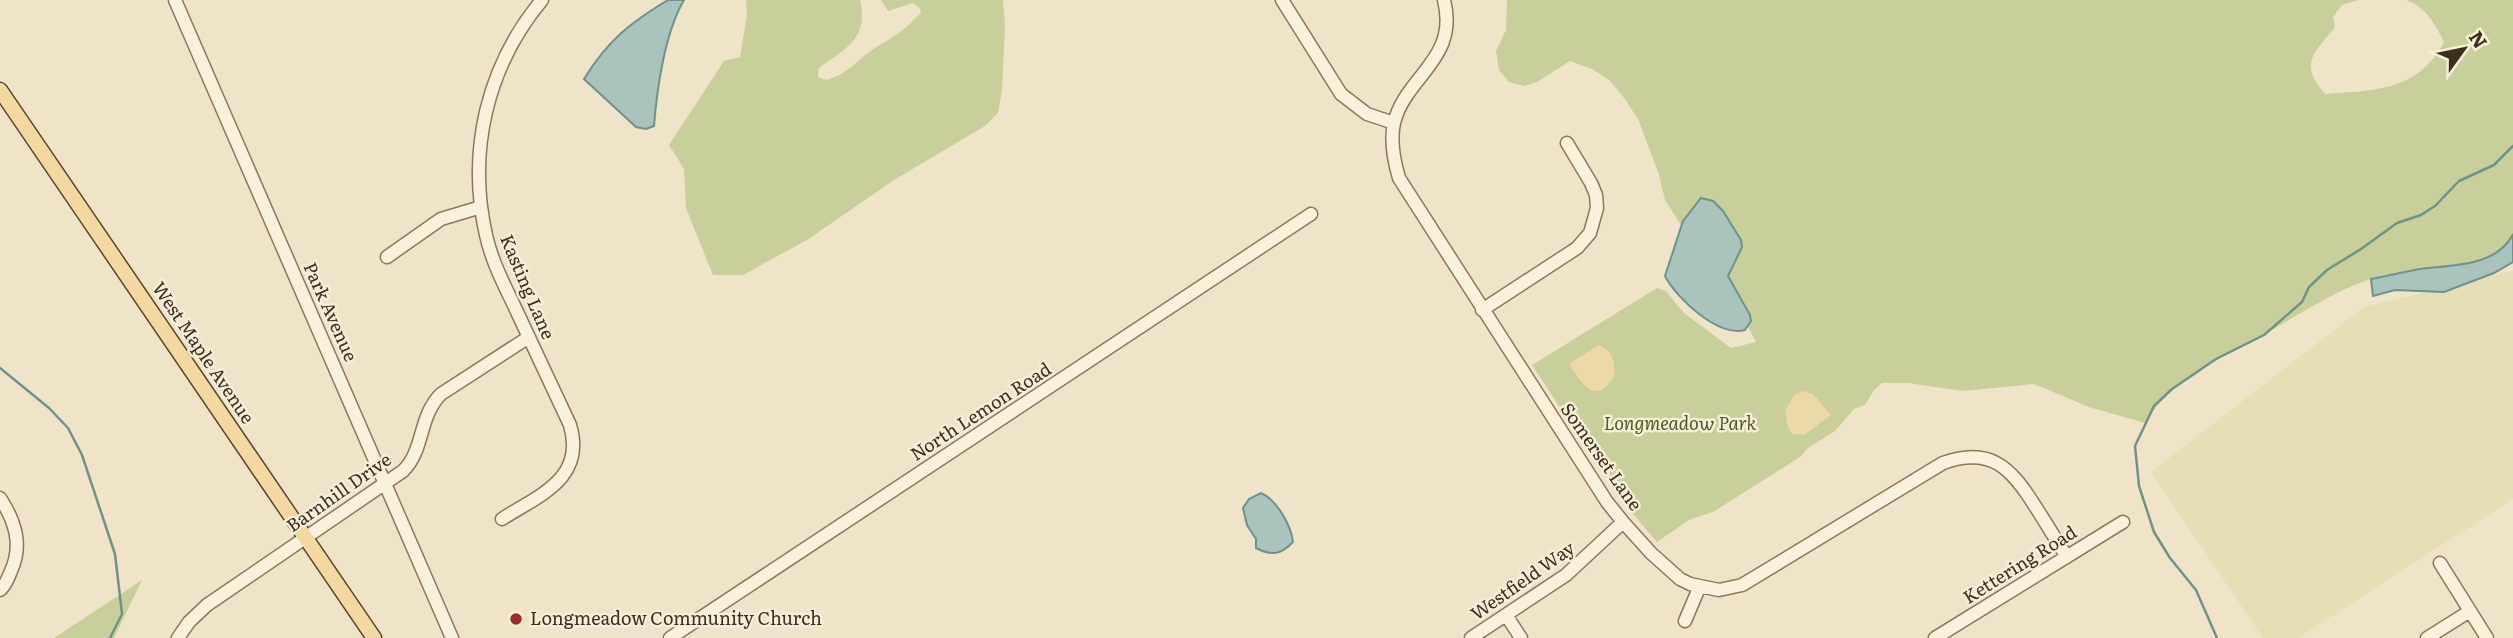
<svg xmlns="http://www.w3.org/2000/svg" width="2513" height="638" viewBox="0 0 2513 638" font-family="Literata,serif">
  <rect width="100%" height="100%" fill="#f0e4c8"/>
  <!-- farmland -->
  <path fill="#e6deb5" d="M2513,271V499L2298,638H2263L2151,472L2364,307Z"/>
  <!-- green -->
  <path fill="#c9cf9b" d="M746,0H860C869,39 846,48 819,68L818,77L826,80C850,73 853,63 872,50C894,36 903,33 921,12L920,8L913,3L888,11L881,0H1003L1005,27L1002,91L998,113L985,126L894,180L807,240L743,275H713L686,208L684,169L669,145L724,61L740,57L747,15Z
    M1507,0H2358L2342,5L2333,17L2335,27C2313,54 2299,64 2325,94C2375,90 2417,92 2444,42C2435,24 2426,7 2406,0H2513V234C2493,276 2411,266 2371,279C2338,289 2298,315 2267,333C2224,358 2171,377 2145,423L2089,407L2034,384L1963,391L1908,383H1882L1874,390L1865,405L1854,409L1835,431L1808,448L1800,457L1713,512L1689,520L1657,542L1621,500L1532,365L1657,288L1666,291L1684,313L1731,348L1756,342L1748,327C1754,311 1736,290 1728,277L1742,248L1741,240L1723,211L1713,201L1701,199L1685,217L1681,225L1665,200L1659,175L1639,121L1625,99L1609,80L1592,69L1570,61L1537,82L1524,86L1509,82L1499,70L1496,51L1506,30Z
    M142,580L114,638H54Z"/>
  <!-- sand -->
  <path fill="#ecd9a5" d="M1598,345C1613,352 1614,358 1615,374C1597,408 1582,384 1569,364Z
    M1802,391L1813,394L1831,415L1804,435L1793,434L1788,428L1785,411L1794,395Z"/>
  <!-- water -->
  <path fill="#a9c4bc" stroke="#6f938a" stroke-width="2" d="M668,0H684C665,32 657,88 654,126L646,129L636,127L584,79C608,40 630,23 668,0Z
    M1701,198L1713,201L1723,211L1741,240L1742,247L1728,276L1750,315L1751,321L1745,330C1718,337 1677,299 1665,276L1683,221Z
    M2513,234V262L2494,273L2444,292L2395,290L2373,296L2371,279C2387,276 2403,272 2420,269C2451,265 2497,267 2513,234Z
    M1261,493C1276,499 1291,525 1293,542C1281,555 1271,556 1256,548V539L1247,525L1243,508L1249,499Z"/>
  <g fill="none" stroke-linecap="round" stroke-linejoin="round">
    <!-- stream -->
    <path stroke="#6f938a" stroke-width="2.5" d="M0,368L49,408L68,428L82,455L115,554L122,614L110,638
      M2217,638L2196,590L2170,558L2154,532L2139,486L2135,446L2154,406L2172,389L2216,359L2264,335L2302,302L2309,287L2327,270L2361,249L2397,223L2421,215L2435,206L2459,181L2494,165L2513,146"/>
    <defs>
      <path id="minor" d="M175,0L452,638
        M1282,0L1341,94L1367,114L1394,123
        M1444,0C1459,60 1406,75 1394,123C1390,141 1394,161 1399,178L1607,502L1623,522L1651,553L1680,579L1690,584L1719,590L1742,585L1943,463C1991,446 2011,468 2035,506C2046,523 2056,540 2067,557
        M387,257L441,219L481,207
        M1482,310L1577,248L1590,233L1597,208L1596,195L1591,183L1567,143
        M0,498C15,521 23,545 11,571C8,578 6,585 0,590
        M502,519C539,495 586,479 570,425C553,388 535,351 518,314C506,288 492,263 486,235C467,151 487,66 542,0
        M2440,563L2487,638
        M1506,615L1521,638
        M1685,621L1699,588
        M178,638L189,622L207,605L403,471C425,449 418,417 441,394L529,337
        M670,638L1311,214
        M1471,638L1566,575L1623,522
        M1935,638L2123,522
        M2427,638L2470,611"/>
      <path id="major" d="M0,90L374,638"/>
    </defs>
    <!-- minor casing -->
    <use href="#minor" stroke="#8d765c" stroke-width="15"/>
    <!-- major casing -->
    <use href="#major" stroke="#5b4430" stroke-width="17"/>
    <!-- minor -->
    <use href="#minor" stroke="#faf1dc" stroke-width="12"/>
    <!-- major -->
    <use href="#major" stroke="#f3d9a0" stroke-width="14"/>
  </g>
  <!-- markers -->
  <circle fill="#9e2a2b" stroke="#f7eed8" stroke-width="2.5" cx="516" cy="619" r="7"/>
  <g text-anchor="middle" stroke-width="5" stroke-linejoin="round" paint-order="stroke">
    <!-- street labels -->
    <g font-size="18" fill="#3d2e20" stroke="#f7eed8">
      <text transform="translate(527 287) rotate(67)" y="6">Kasting Lane</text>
      <text transform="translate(330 312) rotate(66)" y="6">Park Avenue</text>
      <text transform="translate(203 353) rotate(56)" y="6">West Maple Avenue</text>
      <text transform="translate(981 412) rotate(-33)" y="6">North Lemon Road</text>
      <text transform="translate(1601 457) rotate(55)" y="6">Somerset Lane</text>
      <text transform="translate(339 493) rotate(-35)" y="6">Barnhill Drive</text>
      <text transform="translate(2020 565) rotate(-32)" y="6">Kettering Road</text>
      <text transform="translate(1523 581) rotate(-35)" y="6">Westfield Way</text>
    </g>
    <!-- park labels -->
    <g font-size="18" font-style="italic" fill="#4d5a26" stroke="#f7eed8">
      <text x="1680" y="430">Longmeadow Park</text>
    </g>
    <!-- poi labels -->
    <g font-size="18" fill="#3d2e20" stroke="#f7eed8" text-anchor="start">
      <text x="530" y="625">Longmeadow Community Church</text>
    </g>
  </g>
  <!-- north arrow -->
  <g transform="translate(2464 49) rotate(57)" stroke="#f7eed8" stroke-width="5" paint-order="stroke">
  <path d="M0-5L12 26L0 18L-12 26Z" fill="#3d2e20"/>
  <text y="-10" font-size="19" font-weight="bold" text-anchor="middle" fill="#3d2e20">N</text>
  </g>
</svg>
